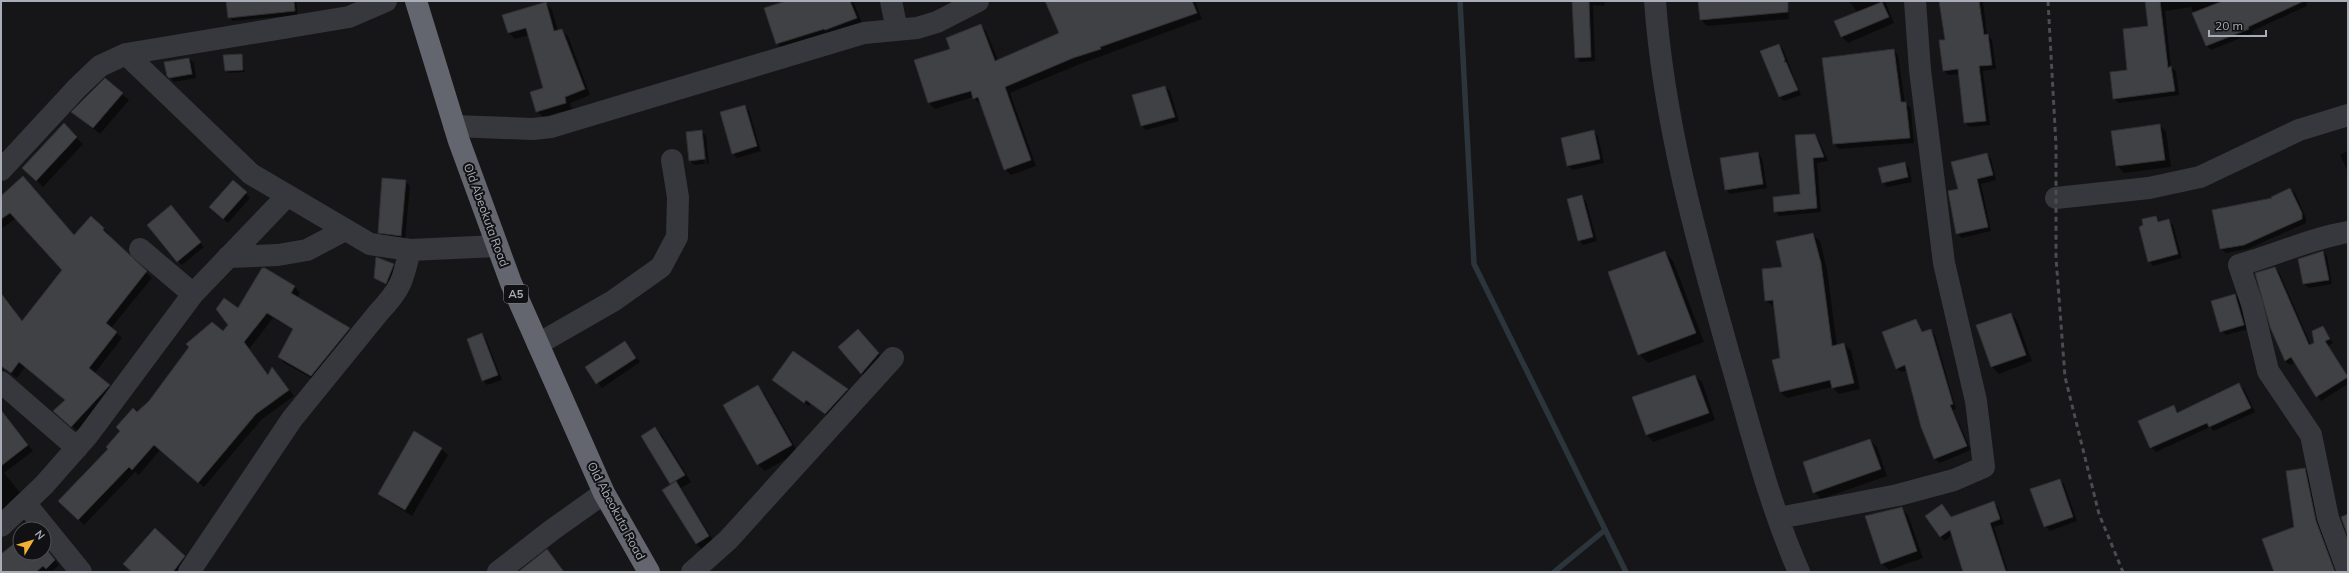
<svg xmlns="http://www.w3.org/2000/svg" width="2349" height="573" viewBox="0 0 2349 573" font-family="Mulish,sans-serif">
  <rect width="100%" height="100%" fill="#161618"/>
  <!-- shadow -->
  <path fill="#0007" d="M227,1H296L298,15L233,21L229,17Z
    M789,1H853L862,23L782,49L777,43Z
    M1047,1H1195L1202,19L1080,64L1010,93L1036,166L1011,175L1005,169L982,104H980L973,97L935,109L929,103L916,61L952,50L980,25L986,31L998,60L1061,34Z
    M1575,1H1605L1604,6L1593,5L1595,61L1580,62L1576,57Z
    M1699,1H1788L1789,19L1707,26L1701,20Z
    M1849,1H1885L1894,23L1848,43L1841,36L1858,13Z
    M1940,1H1983L1987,35L1992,40L1996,69L1983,71L1990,125L1970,127L1965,123L1959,74L1948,75L1944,71L1946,40Z
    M2146,1H2310L2306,3L2307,6L2252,31L2253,33L2211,50L2206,46L2191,7L2165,11L2171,67L2176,71L2179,95L2119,103L2114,98L2149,27Z
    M546,3L552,10L558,31L561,30L568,36L590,95L570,103L572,109L543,117L537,111L544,89L529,35L515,39L509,33Z
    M1779,45L1783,49L1801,95L1784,101L1779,97L1761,52Z
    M1893,50L1898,55L1905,103L1911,108L1914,143L1839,149L1834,144Z
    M241,55L245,72L228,73L225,71Z
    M189,59L194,63L196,78L174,82L170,77Z
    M1165,87L1170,91L1179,121L1146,130L1142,126L1133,96Z
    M122,94L129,100L100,134L75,114Z
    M745,106L749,111L761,151L737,158L733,153Z
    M2160,125L2166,132L2171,167L2124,173L2117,166L2113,131Z
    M70,131L83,144L43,187L24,168Z
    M701,131L706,136L709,164H707L703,135H701L705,164L695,165L690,161Z
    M1593,131L1598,136L1604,163L1573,170L1568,166Z
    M1814,135L1819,140L1828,161L1817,163L1821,212L1779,216L1775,211L1801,195Z
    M2348,151V172L2340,155Z
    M1758,153L1762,158L1767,188L1730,194L1726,189Z
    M1986,154L1991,159L1996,180L1981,184L1991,231L1962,238L1957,233L1959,190Z
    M1905,163L1909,168L1912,182L1887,187L1883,182Z
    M233,181L250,198L228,223L215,211Z
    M405,181L410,186L405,240L383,237L379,232Z
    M2290,189L2295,193L2306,218V223L2248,249L2226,253L2221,249L2274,199Z
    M1581,196L1586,201L1597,241L1583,245L1579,240Z
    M1,200L75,236L91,218L109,234L108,236L152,278L111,328L122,338L95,373L114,391L78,431L60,416L65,400L25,367L17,378L1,366V338L22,322L63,270L16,218L1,229Z
    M175,211L204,247L182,265L177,261Z
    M2156,217L2160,223L2168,220L2173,225L2182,258L2153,266L2149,261Z
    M1813,235L1820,241L1827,270L1837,346L1844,344L1851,350L1860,389L1839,394L1832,387L1787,398L1780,392L1781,359L1775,307L1766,301L1783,268Z
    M1665,252L1673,261L1704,342L1648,363L1639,354Z
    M2323,252L2327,256L2332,284L2309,288L2304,284L2300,259Z
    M393,265L398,269L390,288L375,277Z
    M2274,268L2279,272L2311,345L2315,344L2323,327L2333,343L2328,346L2348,377V384L2321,401L2295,362L2290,365L2285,361L2271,327Z
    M265,269L295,287L300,293L297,298L349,329L355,334L317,381L284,363L279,357L294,330L273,318L249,349L269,375L272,369L294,396L262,419L204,487L160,450L139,475L135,472L84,525L60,501L109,449L137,413L230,325Z
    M1,292L15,310L1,320Z
    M2235,295L2240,299L2248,329L2226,335L2221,331Z
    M2011,314L2017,320L2032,361L1999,374L1992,367L1977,326Z
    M1916,320L1924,333L1930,330L1935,335L1956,409L1953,410L1971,450L1940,463L1935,459L1908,370L1901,372L1896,368Z
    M482,334L486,339L502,380L487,385L483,380Z
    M862,335L882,358L866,378L839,347Z
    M625,342L640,362L602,388L586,368Z
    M793,352L851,394L830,418L811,403L809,406L778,384Z
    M1695,376L1702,382L1715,420L1653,442L1647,435L1633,398Z
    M2239,384L2244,389L2255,412L2214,431L2210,427L2156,452L2151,447L2174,406L2179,413Z
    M757,387L764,393L798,452L765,471L758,465L724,406Z
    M1,416L22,436L33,451L4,473L22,495L1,513Z
    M655,428L662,435L691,482L681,488L715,543L703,550L696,544L664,490L672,485Z
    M1870,440L1877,447L1887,476L1821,499L1814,492Z
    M441,449L448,455L412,516L386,500L379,493Z
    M2305,469L2311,476L2338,572H2275L2296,528Z
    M2059,480L2064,484L2077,521L2050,531L2045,526Z
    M1993,502L1998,507L2004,524L1994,527L2008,572H1964L1952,535L1945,541L1940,536L1946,510L1952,518Z
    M1901,508L1908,515L1923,558L1889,570L1882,563Z
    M20,540V553H44V547L59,565L51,572L48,570L46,572H1V556Z
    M184,556L191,563L183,572H133Z"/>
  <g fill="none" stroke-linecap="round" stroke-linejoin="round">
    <!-- stream -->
    <path stroke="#2c353c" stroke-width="5.5" d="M1460,1L1474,264L1626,572
      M1554,572L1605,530"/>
  </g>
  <!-- building -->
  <path fill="#404145" stroke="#303034" d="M226,1H294L295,11L228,18Z
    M786,1H850L857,18L825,30L824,29L776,44L764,8Z
    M1045,1H1192L1197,13L1100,47L1101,49L1073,58L1005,87L1031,160L1004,170L978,97L973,99L971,91L928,103L914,60L950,49L946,38L981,24L995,61L1059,33Z
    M1572,1H1589L1591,57L1575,58Z
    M1698,1H1788V12L1700,20Z
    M1939,1H1979L1984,35L1988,34L1992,65L1979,66L1986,121L1964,123L1958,69L1943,71L1939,40H1945Z
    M2145,1H2160L2168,68L2171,66L2175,91L2113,99L2110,72L2127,70L2123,29L2148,26Z
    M2223,1H2304L2248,27L2249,29L2206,46L2192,13Z
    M546,2L554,31L562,29L585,89L565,97L566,103L536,112L530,92L543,88L526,28L508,33L502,15Z
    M1882,2L1889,17L1841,37L1834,21Z
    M1779,44L1785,60L1784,62H1786L1798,90L1779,97L1760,51Z
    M1894,49L1901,102H1906L1910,138L1833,144L1822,58Z
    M242,54L243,70L225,71L223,55Z
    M189,58L192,74L169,78L167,76L164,62Z
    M105,78L123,93L93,128L71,112Z
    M1165,86L1175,117L1141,126L1132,95Z
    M745,105L757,146L732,154L720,112Z
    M64,123L77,137L36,181L22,168Z
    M2160,124L2165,160L2116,166L2111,131Z
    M702,130L705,159L689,161L686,132Z
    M1594,130L1600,159L1567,166L1561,138Z
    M1815,134L1824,157L1813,158L1817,208L1774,212L1773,197L1800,194L1795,135Z
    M1758,152L1763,184L1725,190L1720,158Z
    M1987,153L1993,175L1977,179L1988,227L1956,234L1948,191L1958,189L1951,162Z
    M1905,162L1908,177L1882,183L1878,168Z
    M23,176L74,235L91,216L104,228L103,230L147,271L106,323L117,332L89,368L110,385L71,427L53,411L65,400L19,362L11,373L1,366V293L22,321L62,270L10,213L1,219V196Z
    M382,178L406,180L401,236L378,233Z
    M233,180L247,192L223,219L209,207Z
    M2290,188L2302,213V219L2244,245L2220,249L2212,210L2272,198L2271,197Z
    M1582,195L1593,237L1578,241L1567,199Z
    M171,205L201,242L177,262L147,225Z
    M2156,216L2158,222L2169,219L2178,254L2148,262L2139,227L2143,225L2142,219Z
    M1813,233L1821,263L1832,346L1844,343L1854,383L1832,388L1830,380L1780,392L1772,360L1780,358L1773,300L1765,301L1762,269L1782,267L1776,241Z
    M1665,251L1696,333L1638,355L1608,272Z
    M2323,251L2329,280L2303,284L2298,259Z
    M376,257L394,264L386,284L374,278Z
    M2275,267L2309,345L2314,343L2312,331L2323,326L2330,339L2325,341L2348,377L2316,397L2291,357L2285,361L2270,327L2255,273Z
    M262,268H265L295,286L291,293L350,328L311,376L278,357L293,329L267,313L244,342L268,375L272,367L289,390L256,414L198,483L154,445L132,470L129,467L78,520L58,501L108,449L106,447L120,431L116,427L133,408L137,412L149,401L189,347L186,344L212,322L223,331L228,325L216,309L224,298L238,308Z
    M2235,294L2244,325L2220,332L2211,301Z
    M2011,313L2026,355L1991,367L1976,325Z
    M1916,319L1922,332L1931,329L1953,404L1950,405L1967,446L1934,459L1921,427L1905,365L1896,369L1882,332Z
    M858,329L879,353L861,374L838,347Z
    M482,333L498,375L482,381L467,339Z
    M625,341L636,358L596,384L585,367Z
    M793,351L848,389L825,414L806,400L804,403L772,380Z
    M1695,375L1709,413L1646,435L1632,397Z
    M2239,383L2251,408L2209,427L2207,423L2150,448L2138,421L2174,405L2177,413Z
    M758,385L792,445L757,465L723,405Z
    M1,410L28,445L1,466Z
    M655,427L685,475L670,484L641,436Z
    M414,431L442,448L405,510L378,494Z
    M1870,439L1881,469L1813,493L1803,462Z
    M2305,468L2316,521L2335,572H2274L2262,539L2294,527L2286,471Z
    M2060,479L2073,517L2044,527L2030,489Z
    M676,481L709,536L696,544L662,490Z
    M1994,501L2000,519L1990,523L2006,572H1963L1950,530L1940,537L1925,516L1942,504L1951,517Z
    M1902,507L1917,551L1881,564L1865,516Z
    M2348,514V536L2341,517Z
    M155,528L185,556L173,572H132L123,564Z
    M20,539V553H44V546L55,560L46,569L43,566L36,572H1V554Z
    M547,549L564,572H518Z"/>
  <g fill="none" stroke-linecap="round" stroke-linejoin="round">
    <!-- minor -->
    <path stroke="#37383d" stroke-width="22" d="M891,1L897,30
      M1655,1C1664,126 1698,245 1732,365C1752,434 1770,506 1799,572
      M126,54L251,174L370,244L410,250L497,246
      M454,126L533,129L551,127L864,33L917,28L937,22L978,1
      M1,170L77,88L100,66L126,54L349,17L386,1
      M2056,198L2149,188L2200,177L2299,130L2348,115
      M140,249L193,294
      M228,257L278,255L307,250L345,230
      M538,344L613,301L661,267L677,237L678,197L672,160
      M1,382L77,448
      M25,503L81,572
      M1779,518L1898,495L1954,480L1984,467L1976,401L1944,263L1920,70L1915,1
      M1,526L44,485L88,435L193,294L287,196
      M189,572L292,419L379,312C401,289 403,280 410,250
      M498,572L552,530L604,493
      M692,572L728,540L893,358
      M2348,572L2328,518L2311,435L2268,371L2252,304L2239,265C2276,255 2311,238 2348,232"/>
    <!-- highway -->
    <path stroke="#63666e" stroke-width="22" d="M416,1L459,141L511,283L604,493L649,572"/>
    <!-- rail -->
    <path stroke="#4a4c52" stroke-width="3" stroke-dasharray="5 4" stroke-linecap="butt" d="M2048,1L2056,145V258L2065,377L2099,514L2123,572"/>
  </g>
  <g text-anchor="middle" stroke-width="4" stroke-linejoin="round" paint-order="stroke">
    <!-- shield labels -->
    <rect fill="#111113" stroke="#7b7e86" stroke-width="1" x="504" y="285" width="24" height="18" rx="3"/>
    <g font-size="11" font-weight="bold" fill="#a8adb8">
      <text x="516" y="298">A5</text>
    </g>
    <!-- street labels -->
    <g font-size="12" fill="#a8adb8" stroke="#111113">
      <text transform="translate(486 215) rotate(70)" y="4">Old Abeokuta Road</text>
      <text transform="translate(616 511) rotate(62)" y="4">Old Abeokuta Road</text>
    </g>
  </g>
  <!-- border -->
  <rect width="2349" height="573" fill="none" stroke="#a8adb8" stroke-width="4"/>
  <!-- north arrow -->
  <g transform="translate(32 541) rotate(52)"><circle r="19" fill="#111113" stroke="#4d4f55"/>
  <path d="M0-3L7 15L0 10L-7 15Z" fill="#f2b134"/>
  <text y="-6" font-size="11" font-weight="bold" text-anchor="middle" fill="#a8adb8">N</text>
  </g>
  <!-- scale -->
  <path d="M2209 30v6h57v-6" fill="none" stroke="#a8adb8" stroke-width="2"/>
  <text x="2215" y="30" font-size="12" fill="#a8adb8" stroke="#111113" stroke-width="3" paint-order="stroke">20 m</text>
</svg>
